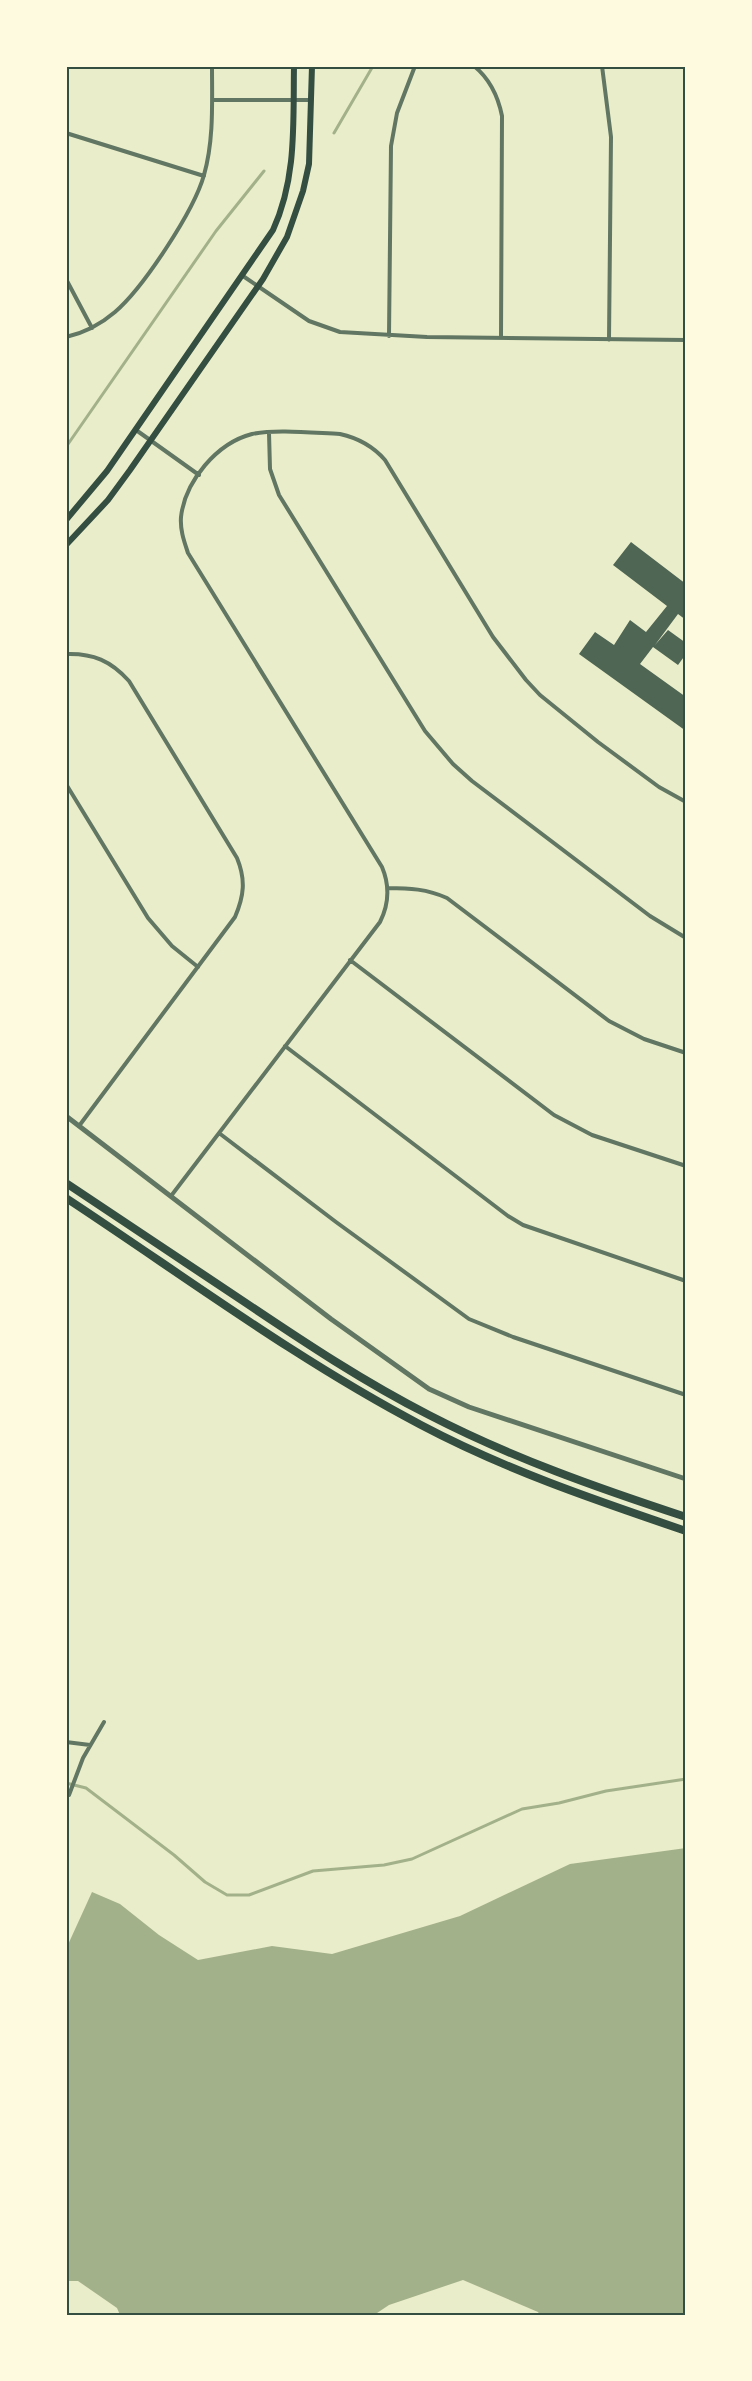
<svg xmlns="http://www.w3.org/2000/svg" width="752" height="2381" viewBox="0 0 752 2381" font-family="'PT Sans',sans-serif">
  <rect width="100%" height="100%" fill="#e9edc9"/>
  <!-- water -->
  <path fill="#a3b18a" d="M686,1848V2315H540L538,2312L463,2280L389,2305L374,2315H120L117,2308L78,2281H66V1949L92,1892L120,1904L159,1935L198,1960L272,1946L332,1954L460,1916L570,1864Z"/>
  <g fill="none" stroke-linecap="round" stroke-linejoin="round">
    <!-- stream -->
    <path stroke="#a3b18a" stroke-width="3" d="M334,133L373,66
      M66,447L216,231L264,171
      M66,1783L86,1788L174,1855L205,1882L227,1895H249L313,1871L384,1865L412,1859L522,1809L559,1803L606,1791L686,1779"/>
  </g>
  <!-- building -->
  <path fill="#4f6655" d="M631,542L686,584V620L678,614L655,645L668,630L686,643V654L678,665L653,647L640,664L686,697V731L579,654L595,632L614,645L630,620L646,632L667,606L613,565Z"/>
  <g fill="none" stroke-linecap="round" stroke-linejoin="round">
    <!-- minor -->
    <path stroke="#617663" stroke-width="4" d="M474,66C490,79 498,96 502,116L501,338
      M602,66L611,137L609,340
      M212,100H311
      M66,133L204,176
      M243,276L309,321L340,332L427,337L686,340
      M66,279L92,328
      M389,336L391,146L397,113L415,66
      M66,337C84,333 101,324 115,312C143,288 194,211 204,175C214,140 212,102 212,66
      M136,430L199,475
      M269,433L270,469L279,495L425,731L453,764L472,781L650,916L686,938
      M66,654C93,653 111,661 129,681L237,858C246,880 244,896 235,917L79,1126
      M66,784L148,918L172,946L198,967
      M388,888C409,888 427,889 447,898L609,1021L644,1039L686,1053
      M350,960L554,1115L592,1135L686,1166
      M285,1046L508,1216L523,1225L686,1281
      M219,1133L336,1222L469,1319L513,1337L686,1395
      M171,1196L380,922C389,904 390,886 382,867L188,553C184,541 180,530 181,517C185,481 217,443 252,434C275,429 315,433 340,434C358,438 372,445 385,460L493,637L526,680L540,695L598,742L659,787L686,802
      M66,1742L90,1745
      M69,1795L83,1758L104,1722"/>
    <!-- tertiary -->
    <path stroke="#617663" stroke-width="5" d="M66,1116L331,1319L429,1389L469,1407L686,1479"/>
    <!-- secondary -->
    <path stroke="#344e41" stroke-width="6" d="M66,520L107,471L273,230C297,178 293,122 294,66
      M66,545L108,500L130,470L263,279L287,237L303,191L309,164L312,66"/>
    <!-- motorway -->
    <path stroke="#344e41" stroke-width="8" d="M66,1183C125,1222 184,1262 243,1301C304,1342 364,1382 429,1415C512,1458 598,1488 686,1517
      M66,1198C183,1275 297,1360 421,1425C506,1470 595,1500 686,1531"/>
  </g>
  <!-- border -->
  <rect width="752" height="2381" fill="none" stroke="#fefae0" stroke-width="135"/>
  <rect x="68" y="68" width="616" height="2246" fill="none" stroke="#344e41" stroke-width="2"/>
</svg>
